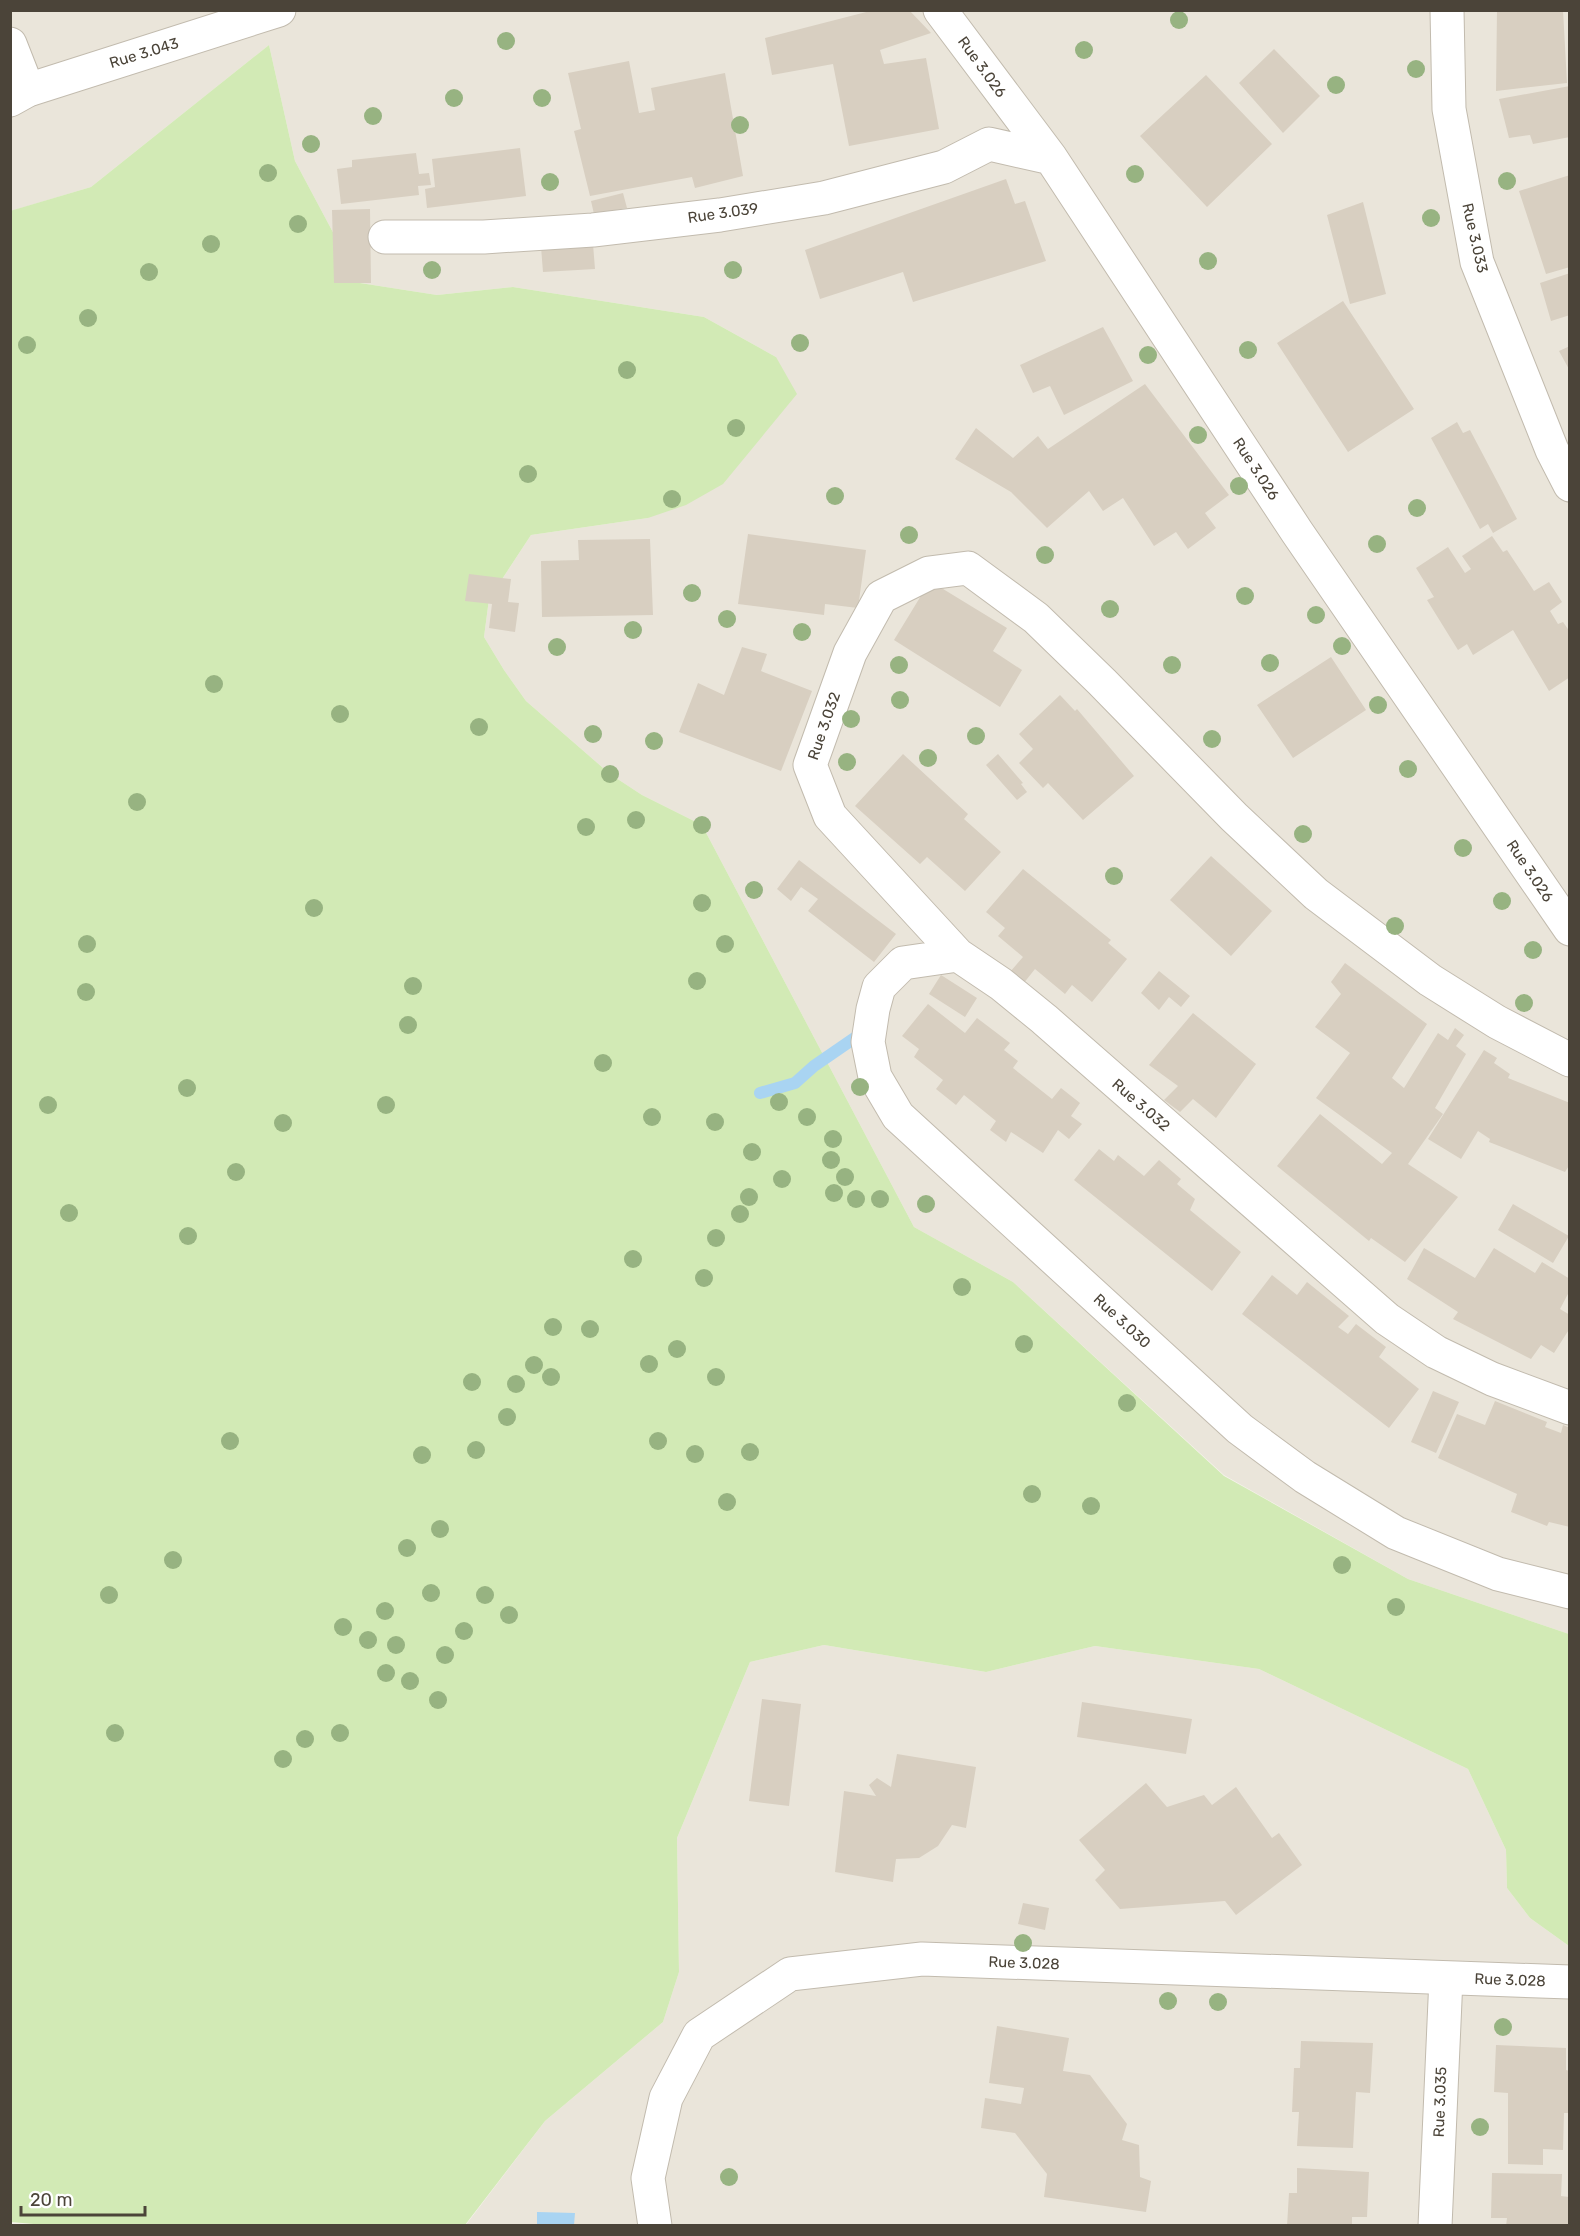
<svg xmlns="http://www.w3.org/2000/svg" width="1580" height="2236" viewBox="0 0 1580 2236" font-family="Rubik,sans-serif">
  <rect width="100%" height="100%" fill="#f6f3ec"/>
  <!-- residential -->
  <path fill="#eae5da" d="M11,11H1569V1634L1408,1579L1224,1475L1013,1282L914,1227L702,825L642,795L610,774L526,701L504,670L484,637L489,599L531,535L648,518L776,357L704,317L513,287L437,295L360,283L295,161L269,45L91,187L11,211Z
    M824,1645L986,1672L1095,1646L1259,1669L1468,1769L1506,1850L1507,1888L1530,1918L1569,1946V2225L465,2226L545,2121L663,2022L679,1972L677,1838L750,1662Z"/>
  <!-- green -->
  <path fill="#d2eab5" d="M269,45L295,161L360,283L437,295L513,287L704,317L776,357L797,394L723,484L686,505L648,518L531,535L489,599L484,637L504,670L526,701L610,774L642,795L702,825L914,1227L1013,1282L1224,1476L1408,1579L1569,1634V1946L1530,1918L1507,1888L1506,1850L1468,1769L1259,1669L1095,1646L986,1672L824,1645L750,1662L677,1838L679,1972L663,2022L545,2121L465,2225L56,2226L11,2222L10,211L91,187Z"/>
  <!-- water -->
  <path fill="#a9d4f2" d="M537,2212L575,2213L574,2225H537Z"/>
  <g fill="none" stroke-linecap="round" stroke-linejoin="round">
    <!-- stream -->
    <path stroke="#a9d4f2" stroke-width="12" d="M760,1093L795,1083L814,1066L859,1035"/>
  </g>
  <!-- building -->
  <path fill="#d8cfc1" d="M874,10H909L931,33L880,50L884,64L926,58L939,129L849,146L833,64L772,75L765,38Z
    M1497,10H1563L1567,83L1496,91Z
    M1274,49L1320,96L1283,133L1239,83Z
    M629,61L639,113L655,110L651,88L725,73L743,176L695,188L692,177L590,196L574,131L581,129L568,73Z
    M1206,75L1272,144L1207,207L1140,136Z
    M1570,86V137L1533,144L1530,135L1509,138L1499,99Z
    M520,148L526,196L427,208L425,189L435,187L432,159Z
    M416,153L419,174L429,173L431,185L418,186L419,195L341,204L337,169L352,167V160Z
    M1570,175V267L1546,274L1519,191Z
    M1006,179L1015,204L1025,201L1046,261L913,302L903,272L820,299L805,250Z
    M623,193L627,208L594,214L591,201Z
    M1363,202L1386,294L1350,304L1327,215Z
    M370,209L371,283H334L332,210Z
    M593,244L595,269L543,272L541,247Z
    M1570,273V315L1551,321L1540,283Z
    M1343,301L1414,409L1348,452L1277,343Z
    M1103,327L1133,381L1064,415L1050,386L1033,393L1020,365Z
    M1570,346V371L1559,351Z
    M1145,384L1229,495L1205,513L1216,528L1188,549L1176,532L1154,546L1123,498L1103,511L1089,491L1047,528L1011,492L955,459L976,428L1013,458L1038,436L1048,449Z
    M1457,422L1463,433L1470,430L1517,519L1493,533L1488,524L1480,529L1431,438Z
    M748,534L866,550L858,608L825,604L824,615L738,604Z
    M1492,536L1503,552L1507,550L1534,591L1549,582L1562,602L1550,611L1558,624L1563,622L1570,632V677L1549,691L1513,630L1473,655L1467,644L1458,650L1427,600L1434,597L1416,568L1448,547L1465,573L1471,569L1462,556Z
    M650,539L653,615L542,617L541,561L579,560L578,540Z
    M469,574L511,579L508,602L519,603L515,632L489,628L492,604L465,601Z
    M930,581L1007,628L993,651L1022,670L1000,707L894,640Z
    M742,647L767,654L761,671L812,691L781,771L679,732L698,683L724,695Z
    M1331,657L1366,710L1293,758L1257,705Z
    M1060,695L1075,711L1077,709L1134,776L1083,820L1048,783L1043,788L1019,763L1033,749L1019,734Z
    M903,754L968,814L964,819L1001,852L965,891L927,857L920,864L855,806Z
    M998,754L1023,783L1021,784L1027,792L1017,800L986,765Z
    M1211,856L1272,911L1231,956L1170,900Z
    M799,860L896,934L874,962L808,911L818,899L801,887L791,901L777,889Z
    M1023,869L1111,940L1108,943L1127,959L1092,1002L1072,985L1065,994L1035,969L1023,984L1010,972L1023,957L998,936L1005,928L986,912Z
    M1345,963L1427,1024L1392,1078L1404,1088L1438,1033L1448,1040L1455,1028L1464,1035L1456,1046L1466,1054L1435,1108L1443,1114L1408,1164L1458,1197L1405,1262L1371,1238L1369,1241L1277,1166L1320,1114L1382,1164L1392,1153L1316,1098L1350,1053L1315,1027L1341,994L1331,982Z
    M1159,971L1190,996L1181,1007L1169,997L1159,1010L1141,993Z
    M941,975L977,998L965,1017L929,994Z
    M928,1004L965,1033L977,1018L1010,1043L1004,1050L1018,1061L1013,1068L1052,1099L1061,1088L1080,1103L1071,1116L1082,1124L1069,1139L1058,1130L1043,1153L1011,1132L1006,1142L990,1130L996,1121L964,1095L956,1105L936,1089L943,1080L914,1057L919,1049L902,1036Z
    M1193,1013L1256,1064L1216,1118L1193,1099L1180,1112L1164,1100L1178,1086L1149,1065Z
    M1484,1050L1497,1058L1494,1063L1510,1074L1508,1078L1570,1103V1164L1565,1172L1489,1142L1490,1139L1478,1131L1461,1159L1428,1139Z
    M1099,1149L1114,1161L1118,1155L1144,1176L1159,1160L1181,1179L1177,1184L1195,1199L1190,1210L1241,1252L1212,1291L1074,1180Z
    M1513,1204L1569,1236L1553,1263L1498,1230Z
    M1424,1248L1475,1278L1494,1248L1535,1273L1542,1262L1570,1279V1290L1560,1309L1570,1315V1328L1554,1353L1541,1345L1531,1359L1453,1319L1458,1312L1407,1279Z
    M1272,1275L1297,1295L1307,1282L1349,1316L1338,1327L1348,1334L1356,1324L1386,1347L1379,1357L1419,1389L1389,1428L1242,1314Z
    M1433,1391L1459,1402L1436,1453L1411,1442Z
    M1495,1401L1547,1422L1545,1427L1561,1433L1563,1425L1570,1428V1527L1549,1522L1547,1526L1511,1512L1517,1494L1438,1458L1457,1414L1485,1425Z
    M762,1699L801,1704L789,1806L749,1801Z
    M1082,1702L1192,1719L1186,1754L1077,1737Z
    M897,1754L976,1767L966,1828L952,1825L938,1846L919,1858L896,1859L893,1882L835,1872L844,1791L876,1796L869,1785L877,1778L891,1787Z
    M1146,1783L1167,1807L1204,1795L1212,1805L1236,1787L1272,1838L1279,1833L1302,1865L1236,1915L1225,1901L1120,1909L1095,1880L1105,1870L1079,1840Z
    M1023,1903L1049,1908L1045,1930L1018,1924Z
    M997,2026L1069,2038L1063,2071L1090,2075L1127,2124L1122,2140L1139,2145L1140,2177L1151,2181L1146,2212L1044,2197L1047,2174L1015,2133L981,2128L985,2098L1021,2104L1024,2088L989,2083Z
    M1301,2041L1373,2043L1370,2093L1356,2092L1353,2148L1297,2146L1299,2112H1292L1294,2068H1300Z
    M1496,2045L1566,2048V2070L1570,2071V2113H1564L1563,2150L1543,2149V2165L1508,2164V2093L1494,2092Z
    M1297,2168L1369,2172L1367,2217H1352V2226H1287L1289,2193H1297Z
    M1492,2173L1562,2174L1561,2196L1569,2197L1568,2226H1506L1507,2218H1491Z"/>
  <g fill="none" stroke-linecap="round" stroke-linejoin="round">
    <defs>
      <path id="minor" d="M940,10L1051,158L1297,532L1570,929
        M1447,10L1449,109L1477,262L1552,450L1570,485
        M10,44L28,90
        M385,237H484L593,230L720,215L824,198L944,167L989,144L1051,158
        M958,955L903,963L879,987L873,1009L868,1042L875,1077L898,1116L1240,1429L1305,1477L1396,1533L1498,1574L1570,1592
        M1570,1060L1497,1022L1430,980L1316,894L1234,817L1102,682L1036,618L968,568L929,573L881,597L850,653L810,765L830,816L958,955L1001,984L1044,1019L1387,1319L1436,1352L1492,1379L1570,1408
        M655,2226L648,2178L666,2098L699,2035L790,1974L922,1959L1570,1982
        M1435,2226L1446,1978"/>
      <path id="tertiary" d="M10,100L28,90L279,10"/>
    </defs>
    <!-- minor casing -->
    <use href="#minor" stroke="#c2bbae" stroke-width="35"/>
    <!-- tertiary casing -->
    <use href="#tertiary" stroke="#c2bbae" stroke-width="35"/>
    <!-- minor -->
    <use href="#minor" stroke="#fff" stroke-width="33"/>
    <!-- tertiary -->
    <use href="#tertiary" stroke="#fff" stroke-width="33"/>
  </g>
  <!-- trees -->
  <g fill="#97b381">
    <circle cx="1179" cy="20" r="9"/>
    <circle cx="506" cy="41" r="9"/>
    <circle cx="1084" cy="50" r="9"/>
    <circle cx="1416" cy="69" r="9"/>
    <circle cx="1336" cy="85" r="9"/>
    <circle cx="454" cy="98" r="9"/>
    <circle cx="542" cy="98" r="9"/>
    <circle cx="373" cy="116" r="9"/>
    <circle cx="740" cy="125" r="9"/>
    <circle cx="311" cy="144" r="9"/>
    <circle cx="268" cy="173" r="9"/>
    <circle cx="1135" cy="174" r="9"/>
    <circle cx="1507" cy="181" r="9"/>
    <circle cx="550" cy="182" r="9"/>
    <circle cx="1431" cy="218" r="9"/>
    <circle cx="298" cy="224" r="9"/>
    <circle cx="211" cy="244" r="9"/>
    <circle cx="1208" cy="261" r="9"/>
    <circle cx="432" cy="270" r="9"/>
    <circle cx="733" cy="270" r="9"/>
    <circle cx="149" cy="272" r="9"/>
    <circle cx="88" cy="318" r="9"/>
    <circle cx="800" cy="343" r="9"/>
    <circle cx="27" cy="345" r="9"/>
    <circle cx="1248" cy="350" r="9"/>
    <circle cx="1148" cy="355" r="9"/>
    <circle cx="627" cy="370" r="9"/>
    <circle cx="736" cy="428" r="9"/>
    <circle cx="1198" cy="435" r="9"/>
    <circle cx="528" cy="474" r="9"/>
    <circle cx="1239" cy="486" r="9"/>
    <circle cx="835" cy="496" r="9"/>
    <circle cx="672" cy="499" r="9"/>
    <circle cx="1417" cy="508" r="9"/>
    <circle cx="909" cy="535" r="9"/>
    <circle cx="1377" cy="544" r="9"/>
    <circle cx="1045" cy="555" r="9"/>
    <circle cx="692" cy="593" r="9"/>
    <circle cx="1245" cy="596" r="9"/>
    <circle cx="1110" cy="609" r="9"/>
    <circle cx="1316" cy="615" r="9"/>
    <circle cx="727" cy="619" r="9"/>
    <circle cx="633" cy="630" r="9"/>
    <circle cx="802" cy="632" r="9"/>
    <circle cx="1342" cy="646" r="9"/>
    <circle cx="557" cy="647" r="9"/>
    <circle cx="1270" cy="663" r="9"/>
    <circle cx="899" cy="665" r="9"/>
    <circle cx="1172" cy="665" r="9"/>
    <circle cx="214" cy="684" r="9"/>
    <circle cx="900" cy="700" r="9"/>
    <circle cx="1378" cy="705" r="9"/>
    <circle cx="340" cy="714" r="9"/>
    <circle cx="851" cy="719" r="9"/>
    <circle cx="479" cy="727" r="9"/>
    <circle cx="593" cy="734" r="9"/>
    <circle cx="976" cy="736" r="9"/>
    <circle cx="1212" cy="739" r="9"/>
    <circle cx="654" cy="741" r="9"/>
    <circle cx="928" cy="758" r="9"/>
    <circle cx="847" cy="762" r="9"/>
    <circle cx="1408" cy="769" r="9"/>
    <circle cx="610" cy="774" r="9"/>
    <circle cx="137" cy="802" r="9"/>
    <circle cx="636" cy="820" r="9"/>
    <circle cx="702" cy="825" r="9"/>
    <circle cx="586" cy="827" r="9"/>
    <circle cx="1303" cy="834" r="9"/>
    <circle cx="1463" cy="848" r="9"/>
    <circle cx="1114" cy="876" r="9"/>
    <circle cx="754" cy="890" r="9"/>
    <circle cx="1502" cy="901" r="9"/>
    <circle cx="702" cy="903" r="9"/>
    <circle cx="314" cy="908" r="9"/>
    <circle cx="1395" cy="926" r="9"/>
    <circle cx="87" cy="944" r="9"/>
    <circle cx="725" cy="944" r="9"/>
    <circle cx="1533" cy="950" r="9"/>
    <circle cx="697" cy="981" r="9"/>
    <circle cx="413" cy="986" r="9"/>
    <circle cx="86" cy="992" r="9"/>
    <circle cx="1524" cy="1003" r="9"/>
    <circle cx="408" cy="1025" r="9"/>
    <circle cx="603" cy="1063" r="9"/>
    <circle cx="860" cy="1087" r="9"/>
    <circle cx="187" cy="1088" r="9"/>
    <circle cx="779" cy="1102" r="9"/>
    <circle cx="48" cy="1105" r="9"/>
    <circle cx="386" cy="1105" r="9"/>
    <circle cx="652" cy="1117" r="9"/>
    <circle cx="807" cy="1117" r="9"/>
    <circle cx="715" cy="1122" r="9"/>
    <circle cx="283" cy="1123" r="9"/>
    <circle cx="833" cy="1139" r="9"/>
    <circle cx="752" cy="1152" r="9"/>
    <circle cx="831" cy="1160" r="9"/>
    <circle cx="236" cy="1172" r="9"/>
    <circle cx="845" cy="1177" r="9"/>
    <circle cx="782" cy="1179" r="9"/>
    <circle cx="834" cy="1193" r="9"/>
    <circle cx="749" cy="1197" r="9"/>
    <circle cx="856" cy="1199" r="9"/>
    <circle cx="880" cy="1199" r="9"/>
    <circle cx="926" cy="1204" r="9"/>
    <circle cx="69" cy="1213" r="9"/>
    <circle cx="740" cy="1214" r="9"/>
    <circle cx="188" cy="1236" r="9"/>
    <circle cx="716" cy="1238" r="9"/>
    <circle cx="633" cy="1259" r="9"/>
    <circle cx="704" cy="1278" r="9"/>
    <circle cx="962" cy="1287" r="9"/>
    <circle cx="553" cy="1327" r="9"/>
    <circle cx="590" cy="1329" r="9"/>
    <circle cx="1024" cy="1344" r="9"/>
    <circle cx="677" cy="1349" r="9"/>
    <circle cx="649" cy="1364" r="9"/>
    <circle cx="534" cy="1365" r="9"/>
    <circle cx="551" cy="1377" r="9"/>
    <circle cx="716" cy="1377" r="9"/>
    <circle cx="472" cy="1382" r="9"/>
    <circle cx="516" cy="1384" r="9"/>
    <circle cx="1127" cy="1403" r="9"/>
    <circle cx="507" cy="1417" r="9"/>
    <circle cx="230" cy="1441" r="9"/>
    <circle cx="658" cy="1441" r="9"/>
    <circle cx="476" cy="1450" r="9"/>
    <circle cx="750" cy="1452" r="9"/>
    <circle cx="695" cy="1454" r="9"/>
    <circle cx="422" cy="1455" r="9"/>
    <circle cx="1032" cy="1494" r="9"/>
    <circle cx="727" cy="1502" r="9"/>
    <circle cx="1091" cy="1506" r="9"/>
    <circle cx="440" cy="1529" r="9"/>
    <circle cx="407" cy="1548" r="9"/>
    <circle cx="173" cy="1560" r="9"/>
    <circle cx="1342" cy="1565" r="9"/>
    <circle cx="431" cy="1593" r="9"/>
    <circle cx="109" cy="1595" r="9"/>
    <circle cx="485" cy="1595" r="9"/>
    <circle cx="1396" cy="1607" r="9"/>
    <circle cx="385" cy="1611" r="9"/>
    <circle cx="509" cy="1615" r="9"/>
    <circle cx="343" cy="1627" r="9"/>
    <circle cx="464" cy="1631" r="9"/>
    <circle cx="368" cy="1640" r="9"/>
    <circle cx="396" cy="1645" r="9"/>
    <circle cx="445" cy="1655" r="9"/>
    <circle cx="386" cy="1673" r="9"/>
    <circle cx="410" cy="1681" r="9"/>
    <circle cx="438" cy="1700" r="9"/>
    <circle cx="115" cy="1733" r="9"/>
    <circle cx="340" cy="1733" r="9"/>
    <circle cx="305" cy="1739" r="9"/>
    <circle cx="283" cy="1759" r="9"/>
    <circle cx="1023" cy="1943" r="9"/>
    <circle cx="1168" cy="2001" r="9"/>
    <circle cx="1218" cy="2002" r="9"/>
    <circle cx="1503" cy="2027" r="9"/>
    <circle cx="1480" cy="2127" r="9"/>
    <circle cx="729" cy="2177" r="9"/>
  </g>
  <g text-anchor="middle" stroke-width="5" stroke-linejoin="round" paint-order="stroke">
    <!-- street labels -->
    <g font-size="15" fill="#4b4439" stroke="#fff">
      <text transform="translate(144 53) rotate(-17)" y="5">Rue 3.043</text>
      <text transform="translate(982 67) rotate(54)" y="5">Rue 3.026</text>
      <text transform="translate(723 213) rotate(-8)" y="5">Rue 3.039</text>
      <text transform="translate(1475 238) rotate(77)" y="5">Rue 3.033</text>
      <text transform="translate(1256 469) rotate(57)" y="5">Rue 3.026</text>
      <text transform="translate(824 726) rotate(-71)" y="5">Rue 3.032</text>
      <text transform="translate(1530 871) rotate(56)" y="5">Rue 3.026</text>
      <text transform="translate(1141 1105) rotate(41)" y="5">Rue 3.032</text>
      <text transform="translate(1122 1321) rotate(43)" y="5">Rue 3.030</text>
      <text transform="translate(1024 1963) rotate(2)" y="5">Rue 3.028</text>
      <text transform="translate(1510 1980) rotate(2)" y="5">Rue 3.028</text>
      <text transform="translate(1440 2102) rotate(-88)" y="5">Rue 3.035</text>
    </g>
  </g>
  <!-- border -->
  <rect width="1580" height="2236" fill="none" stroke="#4b4439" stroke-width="24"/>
  <!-- scale -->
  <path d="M21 2206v9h124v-9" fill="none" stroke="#4b4439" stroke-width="3"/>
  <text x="30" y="2206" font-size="18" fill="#4b4439" stroke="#ffffff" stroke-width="4.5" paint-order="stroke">20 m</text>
</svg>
